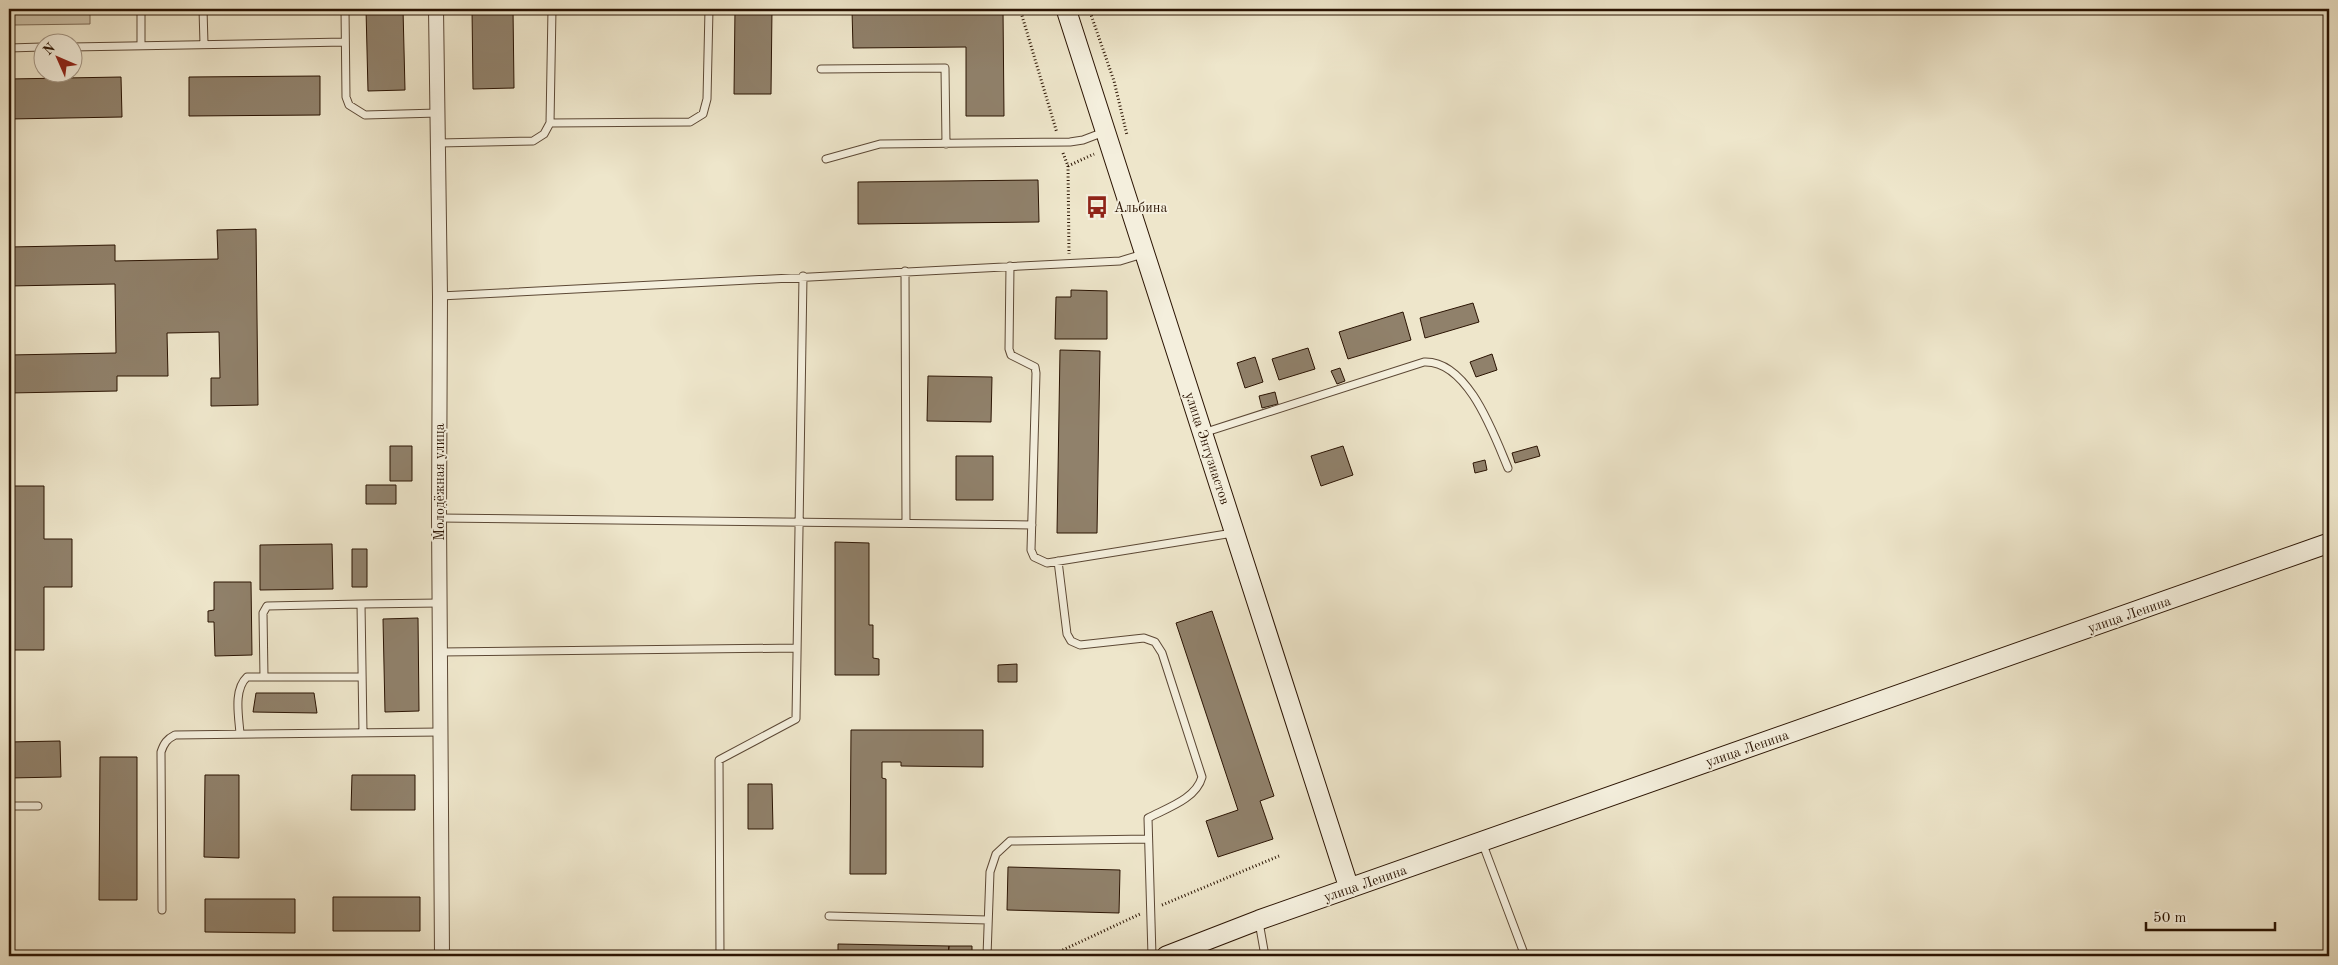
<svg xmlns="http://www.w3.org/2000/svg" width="2338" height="965" viewBox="0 0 2338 965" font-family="'Old Standard TT',serif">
  <rect width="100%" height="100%" fill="#eee6cb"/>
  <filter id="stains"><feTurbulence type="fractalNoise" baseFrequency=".004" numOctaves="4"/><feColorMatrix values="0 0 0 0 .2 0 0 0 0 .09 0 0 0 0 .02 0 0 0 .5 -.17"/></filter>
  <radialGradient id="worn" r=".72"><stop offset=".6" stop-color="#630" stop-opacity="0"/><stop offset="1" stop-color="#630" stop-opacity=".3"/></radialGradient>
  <!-- green -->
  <path fill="#cdc2a9" stroke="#7c6b56" d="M13,9H90V24L13,25Z"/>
  <!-- building -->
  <path fill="#90816b" stroke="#2b1403" d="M366,9H403L405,90L368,91Z
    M472,9H513L514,88L473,89Z
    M735,9H772L771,94H734Z
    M1003,9L1004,116H966V47L853,48L852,10Z
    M320,76V115L189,116V77Z
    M121,77L122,117L9,119V79Z
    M1038,180L1039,222L858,224V182Z
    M256,229L258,405L211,406V378H220L219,332L167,333L168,376H117V391L9,393V355L116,353L115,284L9,286V247L115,245V261L218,259L217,230Z
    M1071,290L1107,291V339H1055L1056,297H1071Z
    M1473,303L1479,322L1425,338L1420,318Z
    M1403,312L1411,340L1348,359L1339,332Z
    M1308,348L1315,369L1279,380L1272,359Z
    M1060,350L1100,351L1097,533H1057Z
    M1492,354L1497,370L1476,377L1470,362Z
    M1255,357L1263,382L1245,388L1237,363Z
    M1340,368L1345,381L1337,384L1331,371Z
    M928,376L992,377L991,422L927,421Z
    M1275,392L1278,404L1262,408L1259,396Z
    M390,446H412V481H390Z
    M1343,446L1353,475L1321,486L1311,456Z
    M1537,446L1540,456L1515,463L1512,453Z
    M956,456H993V500H956Z
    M1485,460L1487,470L1475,473L1473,463Z
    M366,485H396V504H366Z
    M9,486H44V539H72V587H44V650H9Z
    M835,542L869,543V625H873V658L879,659V675H835Z
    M332,544L333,589L260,590V545Z
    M352,549H367V587H352Z
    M214,582H251L252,655L215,656L214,622H208V611L214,610Z
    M1212,611L1274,796L1260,801L1273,839L1218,857L1206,821L1238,810L1176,623Z
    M418,618L419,711L385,712L383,619Z
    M1017,664V682H998V665Z
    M256,693H314L317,713L253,712Z
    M851,730H983V767L901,766V762H882V778L886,779V874H850Z
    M60,741L61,777L9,778V742Z
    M100,757H137V900H99Z
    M205,775H239V858L204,857Z
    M352,775H415V810H351Z
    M748,784H772L773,829H748Z
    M1008,867L1120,870L1119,913L1007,910Z
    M333,897H420V931H333Z
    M205,899H295V933L205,932Z
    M838,944L949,946L948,956H838Z
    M949,946H972V956H948Z"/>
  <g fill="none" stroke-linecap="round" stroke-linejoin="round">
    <defs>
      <path id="lane" d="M141,9V45
        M203,9L204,44
        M345,9L346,97L349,105L365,115L438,113
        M72,47L345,42
        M9,48L42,47
        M821,69L945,68L946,144
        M550,123L690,122L703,114L707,99L709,9
        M439,143L533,141L544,134L550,123L552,9
        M826,159L880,144L1070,142L1083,140L1104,132
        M1010,266L1009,349L1011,355L1035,367L1036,373L1031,550L1034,557L1047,563L1233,533
        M905,271L906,523
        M440,296L1120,261L1143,254
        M1203,433L1424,362C1468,360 1494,435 1508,468
        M439,518L1032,525
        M1058,561L1067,634L1071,641L1080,645L1144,638L1155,642L1162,653L1202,777C1196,799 1167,808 1148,818L1152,956
        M440,652L797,648
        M264,677L263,613L267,606L361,604
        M363,733L361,604L440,603
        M240,734C239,717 233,690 247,677H362
        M9,806H38
        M1482,842L1525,956
        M162,910L161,752C164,743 167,739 175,735L441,732
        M829,916L988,920
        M1259,922L1265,956
        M720,956L719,760L796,719L803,276
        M987,956L990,872L996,854L1010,841L1148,839"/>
      <path id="street" d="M436,9L440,296L439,518L442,956"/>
      <path id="secondary" d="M1066,9L1349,888
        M1166,956L1259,920L2329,543"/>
    </defs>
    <!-- lane casing -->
    <use href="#lane" stroke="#5c4835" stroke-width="9"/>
    <!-- street casing -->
    <use href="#street" stroke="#5c4835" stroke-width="16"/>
    <!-- secondary casing -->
    <use href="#secondary" stroke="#2b1403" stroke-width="21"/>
    <!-- path -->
    <path stroke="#2b1403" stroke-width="3" stroke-dasharray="1 2.5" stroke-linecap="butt" d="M1020,9L1057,133
      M1089,9L1114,81L1127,135
      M1063,153L1068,166L1069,254
      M1068,166L1094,154
      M1162,905L1279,856
      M1050,956L1140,914"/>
    <!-- lane -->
    <use href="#lane" stroke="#f4efdd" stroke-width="7"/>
    <!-- street -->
    <use href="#street" stroke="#f4efdd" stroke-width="14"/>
    <!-- secondary -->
    <use href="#secondary" stroke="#f4efdd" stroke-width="19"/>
  </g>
  <!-- icons -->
  <defs>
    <symbol id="bus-bare" viewBox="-9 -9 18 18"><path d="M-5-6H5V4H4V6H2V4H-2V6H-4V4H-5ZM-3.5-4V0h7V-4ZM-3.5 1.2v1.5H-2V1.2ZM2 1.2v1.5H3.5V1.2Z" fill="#8f2418" stroke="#f4efdd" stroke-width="2.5" paint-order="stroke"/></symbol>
  </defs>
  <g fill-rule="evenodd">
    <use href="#bus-bare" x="1081" y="191" width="32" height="32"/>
  </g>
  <g text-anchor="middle" stroke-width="4" stroke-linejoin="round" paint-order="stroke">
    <!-- poi labels -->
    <g font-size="14" fill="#2b1403" stroke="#f4efdd" text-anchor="start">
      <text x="1114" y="212">Альбина</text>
    </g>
    <!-- street labels -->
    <g font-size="14" fill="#2b1403" stroke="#f4efdd">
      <text transform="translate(1208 448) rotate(72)" y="5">улица Энтузиастов</text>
      <text transform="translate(439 482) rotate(-90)" y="5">Молодёжная улица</text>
      <text transform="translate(2129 614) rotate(-19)" y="5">улица Ленина</text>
      <text transform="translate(1747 748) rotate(-19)" y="5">улица Ленина</text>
      <text transform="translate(1365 883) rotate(-19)" y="5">улица Ленина</text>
    </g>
  </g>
  <!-- margin -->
  <rect width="2338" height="965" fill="none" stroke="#eee6cb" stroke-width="30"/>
  <rect x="10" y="10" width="2318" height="945" fill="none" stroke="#2b1403" stroke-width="2.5"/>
  <rect x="15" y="15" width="2308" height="935" fill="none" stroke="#2b1403"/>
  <!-- north arrow -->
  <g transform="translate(58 58) rotate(315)"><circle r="24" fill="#f4efdd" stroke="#a49786"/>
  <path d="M0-4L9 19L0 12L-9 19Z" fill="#8f2418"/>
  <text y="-8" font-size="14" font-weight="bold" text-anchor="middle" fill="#2b1403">N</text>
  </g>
  <!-- scale -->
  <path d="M2146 922v8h129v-8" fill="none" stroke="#2b1403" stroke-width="2.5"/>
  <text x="2153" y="922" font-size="15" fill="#2b1403" stroke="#f4efdd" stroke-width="4" paint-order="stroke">50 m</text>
  <rect width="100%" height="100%" filter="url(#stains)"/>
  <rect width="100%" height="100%" fill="url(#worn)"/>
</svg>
